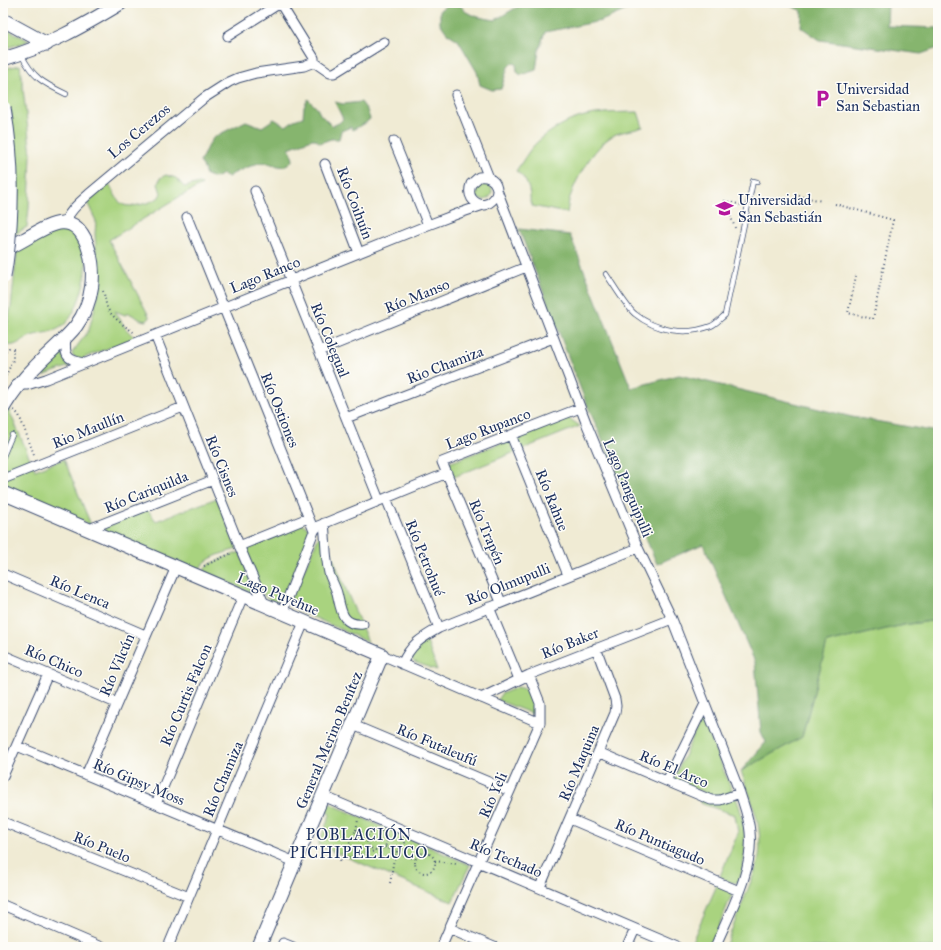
<svg xmlns="http://www.w3.org/2000/svg" width="941" height="950" viewBox="0 0 941 950" font-family="'IM FELL Great Primer',serif">
  <rect width="100%" height="100%" fill="#fdfcf7"/>
  <filter id="ink" filterUnits="userSpaceOnUse"><feTurbulence type="fractalNoise" baseFrequency=".025" numOctaves="2"/><feDisplacementMap in="SourceGraphic" scale="8" xChannelSelector="R" yChannelSelector="G"/><feConvolveMatrix kernelMatrix="1 2 1 2 8 2 1 2 1" color-interpolation-filters="sRGB"/></filter>
  <filter id="wash" filterUnits="userSpaceOnUse"><feTurbulence type="fractalNoise" baseFrequency=".012" numOctaves="4" result="noise"/><feDisplacementMap in="SourceGraphic" scale="16" xChannelSelector="R" yChannelSelector="G"/><feGaussianBlur stdDeviation="0.9" result="paint"/><feColorMatrix in="noise" values="0 0 0 0 0 0 0 0 0 0 0 0 0 0 0 0 0 1.4 0 .05"/><feComposite in="paint" operator="in"/></filter>
  <g filter="url(#wash)">
    <rect width="100%" height="100%" fill="#f0ebd4"/>
    <!-- green -->
    <path fill="#a9d37f" stroke="#62816e" d="M3,27L29,41L3,49Z
      M20,65L31,154L29,208L27,227L3,241V69Z
      M638,112L643,127C635,130 624,131 616,134C597,143 579,173 572,192C569,198 568,206 567,213L532,206V204L530,203C531,191 527,178 516,171C521,164 525,157 530,150C536,142 544,136 553,130C582,111 605,113 638,112Z
      M166,175L176,178L184,187L199,183L202,185L179,197L109,240L150,318L146,321L141,320L129,313L125,315L115,311L126,329L135,338L88,356L80,360L73,356L72,353L89,330L101,283V276L97,266L95,234L96,221L87,202L108,183C112,188 117,201 122,204C128,209 152,203 158,198C159,197 160,195 161,193L158,184L160,178Z
      M474 191a9 9 0 1 1 18 0a9 9 0 1 1-18 0Z
      M62,229C67,231 73,232 76,235C80,239 81,244 83,249C84,253 85,257 86,261C88,277 77,313 65,324C56,333 43,332 31,336C21,340 15,349 3,344L11,307L17,251L48,231Z
      M62,353L66,362L72,365L43,376L46,369Z
      M8,408L35,470L64,459L91,525L3,489V428Z
      M567,417L580,426L520,450L516,436Z
      M509,440L515,452L454,477C450,473 448,468 449,463Z
      M217,498L237,549C224,553 205,557 199,570L106,532L104,530L105,527L147,509L156,521Z
      M300,523C310,527 310,531 308,541L283,597L276,601L270,600L264,595L245,550L247,547Z
      M321,532H322L368,642L298,610L292,605L291,598Z
      M240,552L255,593L253,594L204,571C206,562 231,556 240,552Z
      M938,620V947H725L757,866C766,831 752,804 741,771L802,737L827,643L903,625Z
      M427,642L437,670L414,662L411,658V654L419,645Z
      M518,687C521,688 525,689 527,691C532,696 534,708 533,714L497,700L501,694Z
      M702,718L731,788L732,793L725,796H712L674,780L675,776L701,719Z
      M701,798H736C746,820 749,859 738,882C730,884 726,880 720,876L738,833L735,815L700,803Z
      M326,802L470,865L452,902L318,845L330,815L324,806Z
      M717,885L733,892L710,947L690,946Z"/>
    <!-- forest -->
    <path fill="#86b56e" stroke="#507266" d="M450,3H458L466,12L478,17L495,20L524,3H643L601,21L545,32L539,50L536,70L521,75L517,72L516,64L512,63L508,67L501,89L492,90L480,85L477,72L458,40L447,33L440,23V10Z
      M784,3H888L887,26L938,28V48L921,54L820,40L801,27L802,11Z
      M308,99L317,108L320,114L332,126L339,123L343,119L335,102L343,104L361,102L367,110L370,119L364,124L352,130L351,127L341,131L339,139H331L320,143L315,139H312L289,148L293,159C284,175 272,160 259,163C256,163 254,166 251,166C243,169 235,172 228,177L223,174L215,178L206,175L203,166L200,162L207,147L214,137L246,121L262,127L274,119L286,126L294,120L303,117L304,107Z
      M519,229L570,235L631,388L679,375L852,417L938,432V620L903,625L827,643L802,737L741,771L766,742L761,732L755,662L703,544L657,564L585,400Z"/>
  </g>
  <g filter="url(#ink)">
    <g fill="none" stroke-linecap="round" stroke-linejoin="round">
      <defs>
        <path id="lane" d="M21,54C33,78 43,83 66,94
          M606,274C613,284 627,308 635,314C656,331 685,336 711,326C716,324 721,318 725,315L753,181L757,182
          M3,456L12,435"/>
        <path id="street" d="M228,36L280,3
          M314,62L330,73H334L384,42
          M456,95L489,178
          M394,141L428,225
          M325,164L359,253
          M497,190L587,425L638,548L672,619L740,793C744,806 749,818 750,832C754,870 730,912 715,947
          M255,191L379,500
          M187,217L314,531
          M65,222C70,210 79,203 89,194L204,98L229,82L238,78L256,73L304,66L314,62V58L280,3
          M155,335L241,550L265,606
          M66,337C64,355 66,360 84,363
          M319,351L526,267
          M19,385H27L46,379L428,225L457,214L489,203C504,193 496,175 479,177L471,184C467,195 472,204 485,205
          M346,418L553,338
          M511,435L568,575
          M3,479L183,407
          M386,498L439,628
          M324,523C326,539 325,557 329,573C331,580 335,586 337,593C341,609 341,626 363,624
          M90,530L94,527L213,480
          M239,546L308,518
          M3,574L145,635
          M501,602L442,462L580,408
          M489,607L519,679
          M282,613L314,531L318,526L447,473
          M3,655L116,703
          M382,655L540,723
          M402,664C411,644 420,639 439,628L638,548
          M481,698L529,675L672,619
          M353,725L510,791
          M17,746L295,862
          M598,752L711,800H720L740,793
          M86,775L176,567
          M3,776L48,674
          M667,781L705,704
          M323,796L678,947
          M156,804L243,596
          M570,819L739,891
          M3,822L189,897
          M540,887L615,713L616,706L615,699L596,648
          M3,905L101,947
          M449,928L494,947
          M283,943L293,947
          M168,947L304,622
          M441,947L540,723V703L529,675
          M627,947L635,929"/>
        <path id="secondary" d="M3,20L47,44
          M3,59C46,47 83,26 121,3
          M3,250C11,247 18,243 25,239C48,226 73,208 87,244C97,271 93,303 76,326C64,341 48,353 35,367C23,379 12,393 3,408
          M3,493L382,655L259,947"/>
      </defs>
      <!-- lane casing -->
      <use href="#lane" stroke="#3b4b70" stroke-width="6"/>
      <!-- street casing -->
      <use href="#street" stroke="#3b4b70" stroke-width="11"/>
      <!-- secondary casing -->
      <use href="#secondary" stroke="#3b4b70" stroke-width="15"/>
      <!-- path -->
      <path stroke="#3b4b70" stroke-width="2" stroke-dasharray="1 3" stroke-linecap="butt" d="M795,195L822,201
        M835,204L893,220L873,319L848,313L856,276
        M735,228L725,201L742,205
        M103,291C105,296 105,301 107,307C110,316 127,328 135,333
        M3,354L9,348L13,349V360L3,382
        M14,410L19,415L35,457
        M204,566L232,553
        M367 840a10 10 0 1 1 20 0a10 10 0 1 1-20 0Z
        M356,830L358,820
        M385,847L415,859
        M415 863a10 10 0 1 1 20 0a10 10 0 1 1-20 0Z
        M341,860L353,856L375,851
        M340,861L356,830L368,836
        M435,861L457,864
        M390,883C394,865 391,853 407,841"/>
      <!-- lane -->
      <use href="#lane" stroke="#fff" stroke-width="4.5"/>
      <!-- street -->
      <use href="#street" stroke="#fff" stroke-width="9"/>
      <!-- secondary -->
      <use href="#secondary" stroke="#fff" stroke-width="13"/>
      <defs>
        <path id="primary-bridge" d="M3,108C13,163 12,222 3,277"/>
      </defs>
      <!-- primary-bridge casing -->
      <use href="#primary-bridge" stroke="#3b4b70" stroke-width="17" stroke-linecap="butt"/>
      <!-- primary-bridge -->
      <use href="#primary-bridge" stroke="#fff" stroke-width="15"/>
    </g>
  </g>
  <!-- icons -->
  <defs>
    <symbol id="parking-bare" viewBox="-9 -9 18 18"><path d="M-3.5-5.5H1a3.5 3.5 0 0 1 0 7H-1V5.5H-3.5ZM-1-3.4V-.6H.8a1.4 1.4 0 0 0 0-2.8Z" fill="#b5179e" stroke="#fdfcf7" stroke-width="2.5" paint-order="stroke"/></symbol>
    <symbol id="university-bare" viewBox="-9 -9 18 18"><path d="M0-5L7-2L0 1L-7-2ZM-4 1L0 2.5L4 1V4Q0 6-4 4Z" fill="#b5179e" stroke="#fdfcf7" stroke-width="2.5" paint-order="stroke"/></symbol>
  </defs>
  <g fill-rule="evenodd">
    <use href="#parking-bare" x="810" y="86" width="25" height="25"/>
    <use href="#university-bare" x="712" y="196" width="25" height="25"/>
  </g>
  <g text-anchor="middle" stroke-width="3" stroke-linejoin="round" paint-order="stroke">
    <!-- poi labels -->
    <g font-size="15" fill="#1b2f5e" stroke="#fdfcf7" text-anchor="start">
      <text x="836" y="94">Universidad<tspan x="836" dy="17">San Sebastian</tspan></text>
      <text x="738" y="205">Universidad<tspan x="738" dy="17">San Sebastián</tspan></text>
    </g>
    <!-- street labels -->
    <g font-size="15" fill="#1b2f5e" stroke="#fdfcf7">
      <text transform="translate(139 131) rotate(-40)" y="5">Los Cerezos</text>
      <text transform="translate(355 203) rotate(69)" y="5">Río Coihuín</text>
      <text transform="translate(265 275) rotate(-22)" y="5">Lago Ranco</text>
      <text transform="translate(417 296) rotate(-22)" y="5">Río Manso</text>
      <text transform="translate(330 340) rotate(68)" y="5">Río Colegual</text>
      <text transform="translate(445 365) rotate(-21)" y="5">Rio Chamiza</text>
      <text transform="translate(280 410) rotate(68)" y="5">Río Ostiones</text>
      <text transform="translate(488 429) rotate(-21)" y="5">Lago Rupanco</text>
      <text transform="translate(88 430) rotate(-22)" y="5">Rio Maullín</text>
      <text transform="translate(222 466) rotate(68)" y="5">Río Cisnes</text>
      <text transform="translate(628 488) rotate(67)" y="5">Lago Panguipulli</text>
      <text transform="translate(146 492) rotate(-22)" y="5">Río Cariquilda</text>
      <text transform="translate(552 500) rotate(68)" y="5">Río Rahue</text>
      <text transform="translate(487 532) rotate(67)" y="5">Río Trapén</text>
      <text transform="translate(425 558) rotate(68)" y="5">Río Petrohué</text>
      <text transform="translate(508 584) rotate(-22)" y="5">Río Olmupulli</text>
      <text transform="translate(80 592) rotate(23)" y="5">Río Lenca</text>
      <text transform="translate(278 594) rotate(23)" y="5">Lago Puyehue</text>
      <text transform="translate(570 643) rotate(-22)" y="5">Río Baker</text>
      <text transform="translate(54 661) rotate(23)" y="5">Río Chico</text>
      <text transform="translate(117 665) rotate(-67)" y="5">Río Vilcún</text>
      <text transform="translate(186 695) rotate(-67)" y="5">Río Curtis Falcon</text>
      <text transform="translate(329 740) rotate(-67)" y="5">General Merino Benítez</text>
      <text transform="translate(437 745) rotate(23)" y="5">Río Futaleufú</text>
      <text transform="translate(579 763) rotate(-67)" y="5">Río Maquina</text>
      <text transform="translate(674 769) rotate(23)" y="5">Río El Arco</text>
      <text transform="translate(223 779) rotate(-67)" y="5">Río Chamiza</text>
      <text transform="translate(139 782) rotate(23)" y="5">Río Gipsy Moss</text>
      <text transform="translate(493 795) rotate(-66)" y="5">Río Yeli</text>
      <text transform="translate(660 842) rotate(23)" y="5">Río Puntiagudo</text>
      <text transform="translate(102 847) rotate(22)" y="5">Río Puelo</text>
      <text transform="translate(506 858) rotate(23)" y="5">Río Techado</text>
    </g>
    <!-- neighbourhood labels -->
    <g font-size="16" letter-spacing="1" fill="#1b2f5e" stroke="#fdfcf7">
      <text x="359" y="840">POBLACIÓN<tspan x="359" dy="18">PICHIPELLUCO</tspan></text>
    </g>
  </g>
  <!-- margin -->
  <rect width="941" height="950" fill="none" stroke="#fdfcf7" stroke-width="16"/>
</svg>
